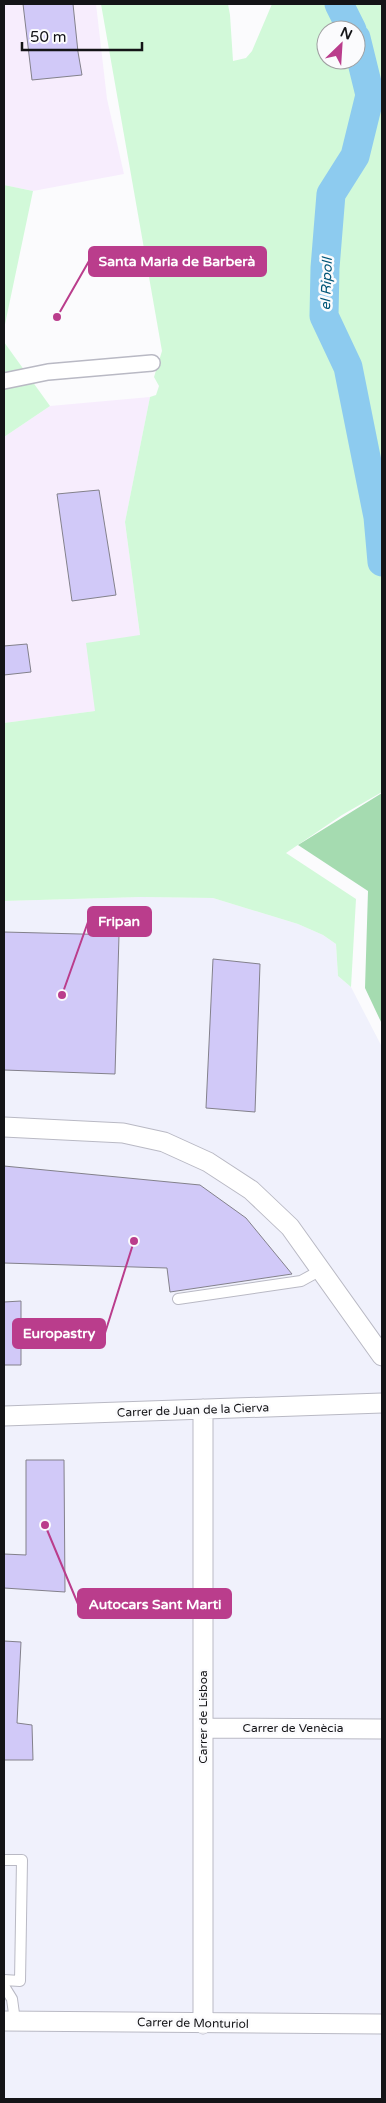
<svg xmlns="http://www.w3.org/2000/svg" width="386" height="2103" viewBox="0 0 386 2103" font-family="'Varela Round',sans-serif">
  <rect width="100%" height="100%" fill="#fbfbfd"/>
  <!-- built -->
  <path fill="#f0f1fc" d="M141,897L213,898L298,924L323,935L336,944L338,976L351,987L382,1047V2099H4V901Z"/>
  <!-- education -->
  <path fill="#f7edfd" d="M4,4H96L107,99L124,174L33,191L4,185Z
    M150,397L125,522L140,635L95,711L4,723V437L50,406Z"/>
  <!-- green -->
  <path fill="#d2f9d9" fill-rule="evenodd" d="M101,4H228L230,15L233,61L246,58L252,51L272,4H382V792L342,815L286,853L356,899L351,987L338,976L336,944L323,935L298,924L213,898L141,897L4,901V723L95,711L86,643L140,635L125,522L150,397L156,395L159,386L154,377L162,351ZM326,30H356V60H326Z
    M4,185L33,191L4,329Z
    M4,342L50,406L4,437Z"/>
  <!-- forest -->
  <path fill="#a5dbb0" d="M382,793V1024L365,988L368,891L298,845Z"/>
  <g fill="none" stroke-linecap="round" stroke-linejoin="round">
    <!-- river -->
    <path stroke="#8dcbef" stroke-width="29" d="M339,4L352,30
      M356,38L370,95L355,156L331,194L325,268L324,316L348,367L378,517L382,562"/>
  </g>
  <!-- building -->
  <path fill="#d1c9f8" stroke="#83818b" d="M23,4H73L78,52L82,75L32,80Z
    M99,490L116,595L72,601L57,494Z
    M27,644L31,672L4,675V646Z
    M4,932L119,935L115,1074L4,1070Z
    M213,959L260,964L255,1112L206,1108Z
    M4,1166L200,1185L246,1218L292,1274L170,1292L167,1268L4,1263Z
    M21,1301V1365H4V1302Z
    M26,1460H64L65,1592L4,1588V1554L26,1555Z
    M4,1641L21,1642L17,1723L32,1725L33,1760H4Z"/>
  <g fill="none" stroke-linecap="round" stroke-linejoin="round">
    <defs>
      <path id="service" d="M178,1299L301,1281L321,1270
        M4,1860H22L20,1981L4,1980
        M4,1986L12,1999L15,2021"/>
      <path id="pedestrian" d="M4,381L48,372L152,363"/>
      <path id="minor" d="M4,1127L123,1133L164,1142L208,1162L251,1190L290,1227L382,1356
        M203,1409V2024
        M4,1416L382,1403
        M203,1728L382,1729
        M4,2021L382,2024"/>
    </defs>
    <!-- service casing -->
    <use href="#service" stroke="#b9b9c4" stroke-width="12"/>
    <!-- pedestrian casing -->
    <use href="#pedestrian" stroke="#b9b9c4" stroke-width="18"/>
    <!-- minor casing -->
    <use href="#minor" stroke="#b9b9c4" stroke-width="21"/>
    <!-- service -->
    <use href="#service" stroke="#fff" stroke-width="10"/>
    <!-- pedestrian -->
    <use href="#pedestrian" stroke="#fff" stroke-width="15"/>
    <!-- minor -->
    <use href="#minor" stroke="#fff" stroke-width="19"/>
  </g>
  <g text-anchor="middle" stroke-width="5" stroke-linejoin="round" paint-order="stroke">
    <!-- street labels -->
    <g font-size="12" fill="#141417" stroke="#fbfbfd">
      <text transform="translate(193 1410) rotate(-2)" y="4">Carrer de Juan de la Cierva</text>
      <text transform="translate(203 1717) rotate(-90)" y="4">Carrer de Lisboa</text>
      <text x="293" y="1732">Carrer de Venècia</text>
      <text transform="translate(193 2023) rotate(1)" y="4">Carrer de Monturiol</text>
    </g>
    <!-- water labels -->
    <g font-size="14" font-style="italic" fill="#015678" stroke="#fbfbfd">
      <text transform="translate(326 284) rotate(-88)" y="5">el Ripoll</text>
    </g>
  </g>
  <!-- callouts -->
  <path fill="none" stroke="#ba3d8c" stroke-width="2" d="M57 317L89 261M62 995L88 922M134 1241L105 1333M45 1525L78 1604"/>
  <g fill="#ba3d8c" stroke="#fbfbfd" stroke-width="2">
    <circle cx="57" cy="317" r="5"/>
    <circle cx="62" cy="995" r="5"/>
    <circle cx="134" cy="1241" r="5"/>
    <circle cx="45" cy="1525" r="5"/>
  </g>
  <g fill="#ba3d8c" stroke="#ba3d8c" stroke-width="2">
    <rect x="89" y="247" width="177" height="29" rx="5"/>
    <rect x="88" y="907" width="63" height="29" rx="5"/>
    <rect x="13" y="1319" width="92" height="29" rx="5"/>
    <rect x="78" y="1589" width="153" height="29" rx="5"/>
  </g>
  <g font-size="14" text-anchor="middle" font-weight="bold" fill="#fff">
    <text x="177" y="266">Santa Maria de Barberà</text>
    <text x="119" y="926">Fripan</text>
    <text x="59" y="1338">Europastry</text>
    <text x="155" y="1609">Autocars Sant Marti</text>
  </g>
  <!-- border -->
  <rect width="386" height="2103" fill="none" stroke="#141417" stroke-width="10"/>
  <!-- north arrow -->
  <g transform="translate(341 45) rotate(25)"><circle r="24" fill="#fbfbfd" stroke="#9f9fa1"/>
  <path d="M0-4L9 19L0 12L-9 19Z" fill="#ba3d8c"/>
  <text y="-8" font-size="14" font-weight="bold" text-anchor="middle" fill="#141417">N</text>
  </g>
  <!-- scale -->
  <path d="M22 42v8h120v-8" fill="none" stroke="#141417" stroke-width="2.5"/>
  <text x="30" y="42" font-size="15" fill="#141417" stroke="#fbfbfd" stroke-width="4" paint-order="stroke">50 m</text>
</svg>
